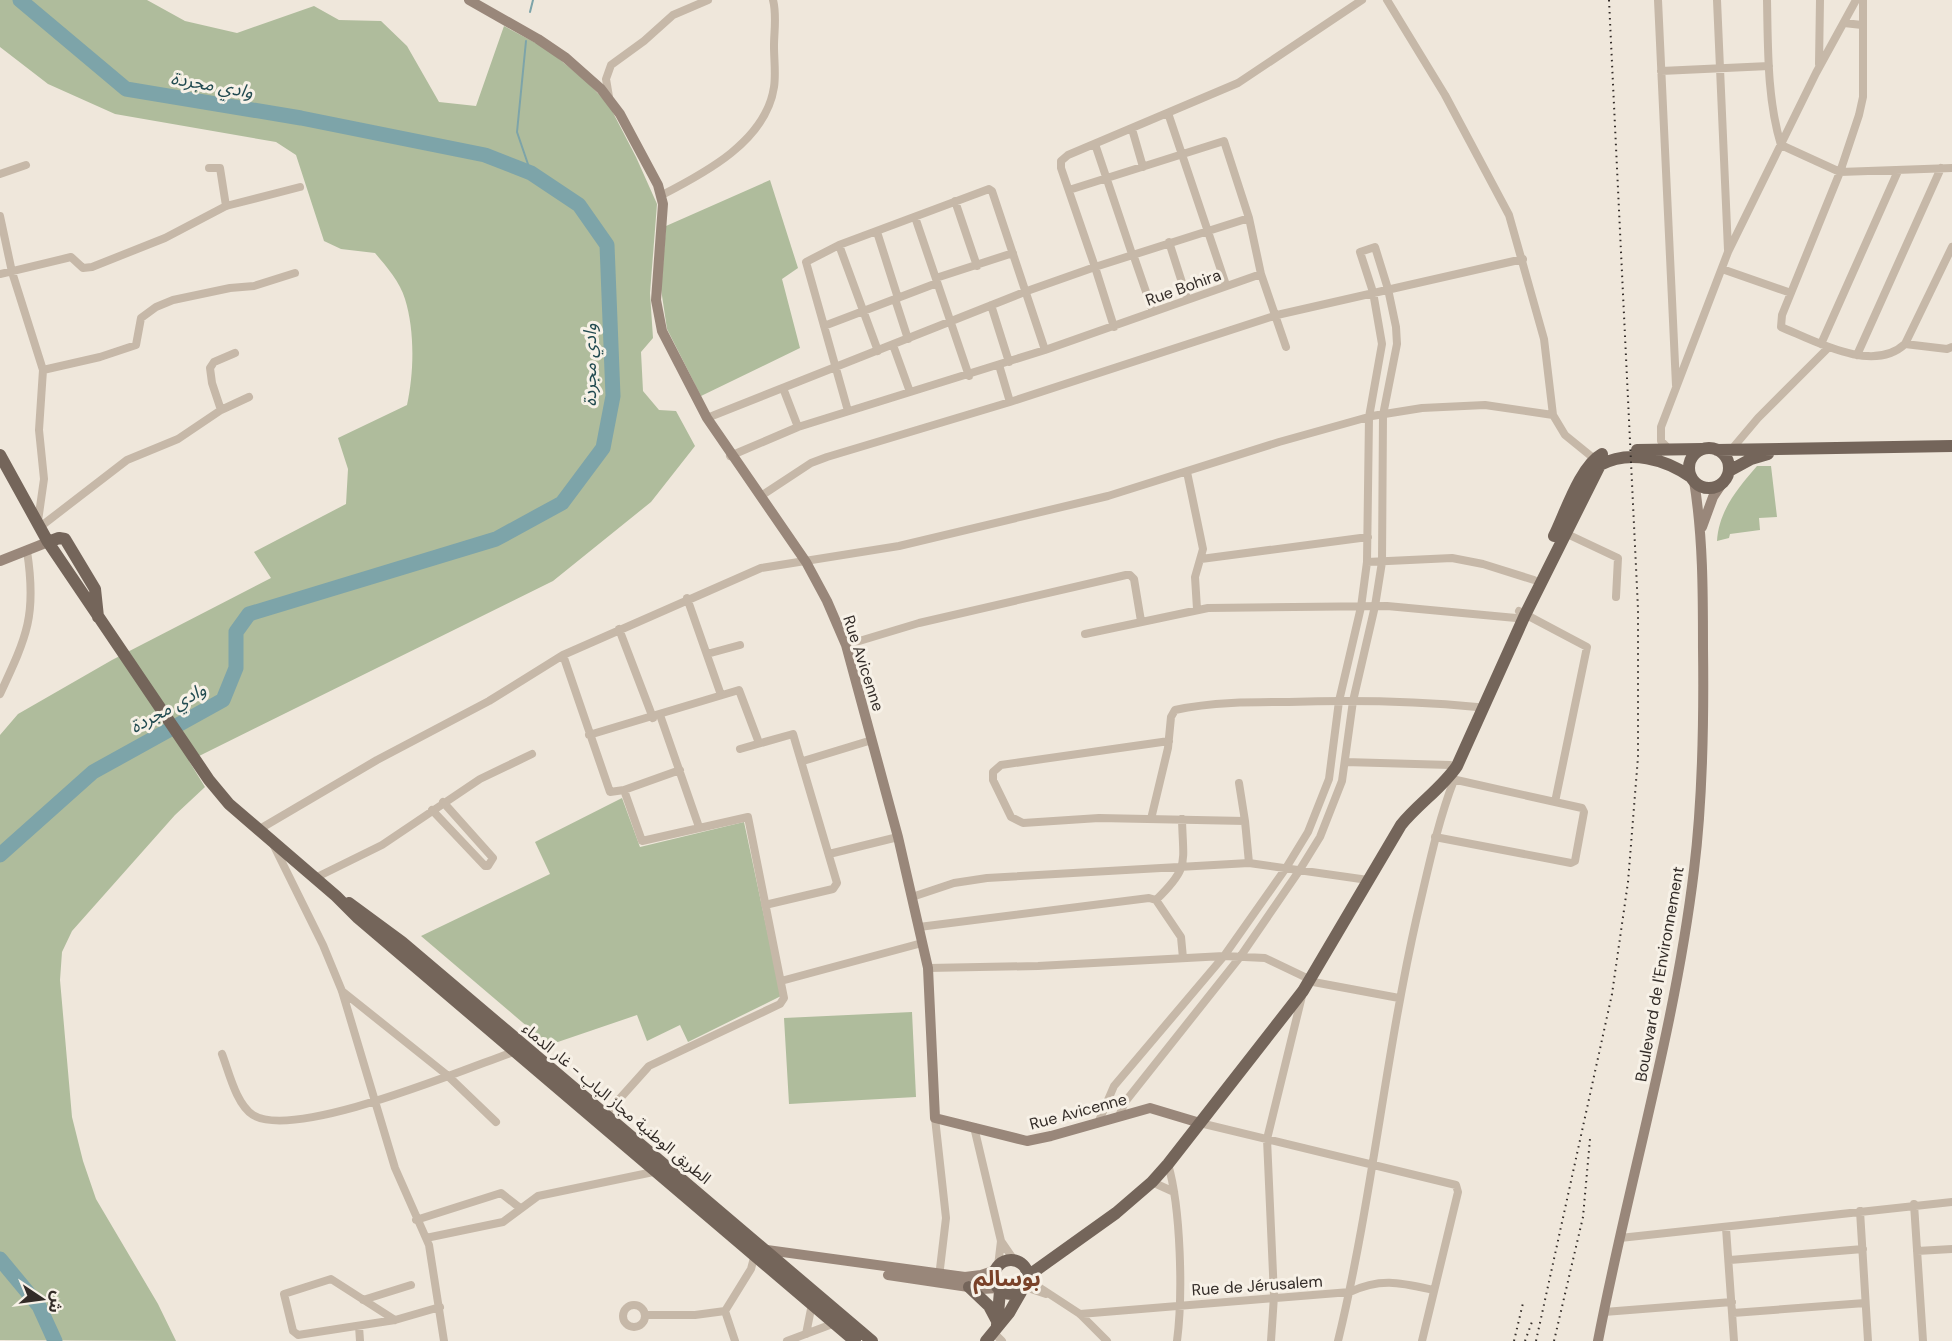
<svg xmlns="http://www.w3.org/2000/svg" width="1952" height="1341" viewBox="0 0 1952 1341" font-family="'DM Sans','Noto Sans Arabic',sans-serif">
  <rect width="100%" height="100%" fill="#efe7db"/>
  <!-- green -->
  <path fill="#afbc9c" d="M0,0H147L185,21L237,33L314,6L339,20L381,21L407,46L439,102L476,106L504,26L547,49L587,82L609,105L636,157L657,204L650,293L653,338L641,352L643,391L659,410L676,411L695,446L651,502L553,581L189,761L205,787L175,815L72,931L62,952L60,980L72,1117L83,1161L96,1199L158,1304L176,1341L0,1340V735L18,714L112,660L271,578L254,552L346,504L348,469L338,438L407,405C414,373 415,331 405,299C400,282 386,266 375,253L341,249L324,241L296,155L276,142L115,114L48,84L0,47Z
    M770,180L798,268L782,279L800,348L701,396L667,329L661,289L666,226Z
    M1757,466H1771L1777,517L1759,518L1760,530L1730,534L1729,538L1717,541C1719,510 1738,488 1757,466Z
    M622,798L640,847L744,822L781,996L688,1042L680,1025L647,1041L637,1015L549,1045L421,936L550,874L535,842Z
    M912,1012L916,1097L789,1104L784,1018Z"/>
  <g fill="none" stroke-linecap="round" stroke-linejoin="round">
    <!-- stream -->
    <path stroke="#7da4a9" stroke-width="2" d="M530,12L533,0
      M526,41L517,132L531,173"/>
    <!-- river -->
    <path stroke="#7da4a9" stroke-width="15" d="M0,855L93,772L223,700L236,668V632L249,614L496,539L562,503L603,448L613,396L607,245L579,205L531,173L485,155L301,118L126,89L20,0
      M0,1259L39,1306L55,1341"/>
    <!-- street -->
    <path stroke="#c6b8a8" stroke-width="8" d="M1387,0L1445,95L1509,215L1544,339L1553,415L1565,435L1597,461
      M1658,0L1676,385
      M1717,0L1728,250
      M1767,0C1768,47 1767,99 1781,145L1840,172L1952,168
      M1863,0V97L1859,115L1840,172L1782,315L1781,327C1815,341 1873,374 1905,344L1952,247
      M1844,23L1862,25
      M1819,64L1820,0
      M1661,71L1769,66
      M609,97L606,79L611,65L644,41L673,15L708,0
      M1168,113L1226,285
      M1132,129L1143,167
      M1095,144L1132,254
      M209,168H220L226,206
      M0,174L26,165
      M1069,190L1224,141L1249,218L1261,274L1286,347
      M662,195C705,173 766,141 774,87C776,74 774,60 774,46C774,31 777,15 773,0
      M955,201L977,266
      M0,216L12,272L43,370L39,430L44,479L38,521
      M915,217L969,376
      M1249,218L1095,267L1061,168V161L1068,155L1238,83L1362,0
      M877,232L898,298
      M1169,242L1187,298
      M839,245L878,351
      M1133,254L1153,312
      M1722,269L1791,293
      M0,274L71,257L83,268L92,267L165,238L226,206L300,187
      M936,278L1013,253
      M895,299L908,339
      M991,305L1009,362
      M824,326L937,283
      M1821,344L1898,171
      M1905,344L1947,349L1952,347
      M893,345L910,392
      M1857,355L1941,168
      M999,365L1010,402
      M43,370L100,357L136,345L141,318L156,307L173,300L230,288L254,286L295,273
      M783,388L798,427
      M221,410L212,383L210,368L214,362L235,353
      M848,411L806,262L839,245L989,189L992,191L1045,350
      M707,418L1027,291L1095,267L1114,327
      M1669,449L1661,441V427L1728,252L1816,73L1856,0
      M1731,450L1758,418L1828,348
      M730,456L798,427L1045,350L1261,274
      M1187,472L1203,549L1195,577L1197,609
      M761,496L811,463L827,457L1010,402L1277,315L1523,259
      M40,527L127,460L178,439L221,410L249,397
      M1565,533L1618,558L1616,597
      M1201,559L1368,537
      M1367,562L1452,558L1483,564L1534,580
      M687,598L721,695
      M1519,611L1587,647L1555,802
      M619,629L653,718
      M1085,634L1208,608L1387,606L1516,618
      M846,645L919,623L1126,575H1130L1134,579L1141,621
      M707,654L740,645
      M563,655L610,792L624,790L680,770
      M0,694C27,636 37,615 27,551
      M660,715L699,827
      M589,735L739,690L759,743
      M1169,741L1001,765L993,772V780L1011,817L1023,823L1099,818L1245,821L1249,863
      M740,749L793,734L837,883L833,889L765,905
      M803,761L872,740
      M1345,762L1450,765
      M1239,783L1245,821
      M432,810L485,866H488L493,858L443,802
      M1151,819L1168,748L1171,717L1175,710C1211,702 1252,702 1289,702C1352,700 1414,701 1477,707
      M258,830L377,760L489,701L563,655L761,568L899,546L1108,496L1279,442L1372,416L1422,408L1485,405L1553,415
      M1435,837L1571,863L1575,861L1584,812L1582,808L1452,779
      M274,846L323,945L342,991L395,1168L429,1245L444,1341
      M829,854L898,837
      M315,878L382,845L480,779L532,754
      M912,897L954,883L987,878L1249,863L1368,880
      M1156,900C1190,867 1183,864 1182,819
      M919,927L1149,898L1156,900L1181,937L1183,958
      M928,968L1038,966L1224,956L1265,958L1309,979
      M781,981L922,943
      M1308,981L1399,998
      M342,991L447,1075L496,1122
      M222,1054C229,1072 236,1104 253,1115C295,1141 467,1068 516,1051
      M606,1114L649,1066L780,1004L784,998L748,817L642,841L624,790
      M935,1118L946,1218L939,1277
      M1098,1123L1114,1086L1224,956L1286,868L1308,832L1329,779L1339,701L1361,607L1367,562L1369,417L1382,344L1373,292L1360,252L1375,247L1388,289L1396,327L1397,344L1383,415L1382,562L1375,606L1353,701L1342,781L1320,837L1299,871L1240,957L1125,1102L1119,1116
      M1200,1123L1456,1185L1458,1192L1422,1341
      M974,1127L1001,1241L998,1266
      M1168,1164C1181,1209 1183,1295 1177,1341
      M1152,1182L1174,1192
      M1914,1204L1923,1341
      M1860,1211L1868,1341
      M416,1220L501,1193L520,1208
      M1726,1228L1734,1341
      M426,1238L503,1222L538,1196L658,1171
      M1620,1238L1952,1202
      M1001,1241L1014,1260
      M1917,1251L1952,1249
      M1730,1260L1863,1249
      M1028,1280L1080,1314L1107,1341
      M1025,1287L1046,1294
      M363,1300L411,1285
      M623 1316a11 11 0 1 1 22 0a11 11 0 1 1-22 0Z
      M1604,1312L1732,1302
      M1733,1313L1865,1303
      M1080,1314L1350,1292C1381,1277 1402,1283 1434,1290
      M645,1315H695L725,1311
      M395,1320L331,1279L284,1294L293,1331L298,1335L395,1320L440,1307
      M359,1326L360,1341
      M994,1333L1002,1341
      M806,1334L812,1304
      M735,1341L725,1311L751,1269L755,1254
      M787,1341L835,1323
      M1271,1341L1274,1296L1267,1139L1302,996
      M1338,1341C1372,1201 1385,1057 1417,916C1428,870 1437,824 1454,780"/>
    <!-- secondary -->
    <path stroke="#99877a" stroke-width="10" d="M469,0L538,39L566,58L601,89L620,114L658,185L663,204L656,300L662,331L707,418L806,562L827,601L846,645L898,837L928,968L935,1118L1027,1141L1051,1136L1150,1108L1200,1123
      M1702,527L1713,497L1723,482
      M0,561L48,542
      M760,1249L965,1277L981,1275L996,1270
      M888,1275L982,1289L998,1288
      M1598,1341C1628,1184 1675,1029 1694,870C1703,797 1704,723 1703,648C1703,593 1703,536 1694,481"/>
    <!-- primary -->
    <path stroke="#74655a" stroke-width="12" d="M1689 468a20 20 0 1 1 40 0a20 20 0 1 1-40 0Z
      M1637,450L1702,449
      M1717,450L1952,446
      M0,455L48,542L209,780L229,804L336,896L358,918L855,1341
      M1729,471L1751,459L1768,454
      M1554,536C1565,514 1580,466 1602,454
      M48,542L59,538L65,539L95,589L98,617
      M349,903L402,942L872,1341
      M994 1277a17 17 0 1 1 34 0a17 17 0 1 1-34 0Z
      M1028,1276L1116,1213L1152,1182L1168,1164L1303,991L1401,825C1418,804 1442,788 1457,766L1525,615L1600,465C1630,449 1665,459 1691,477
      M969,1287L989,1306L998,1323
      M997,1325L1000,1291
      M986,1341L1009,1313L1021,1292"/>
    <!-- rail -->
    <path stroke="#332c28" stroke-width="2" stroke-dasharray="1.5 4.5" stroke-linecap="butt" d="M1514,1341L1523,1303
      M1525,1341L1533,1319
      M1536,1341L1612,994L1628,882L1638,757V609L1609,0
      M1554,1341L1583,1217L1590,1139"/>
  </g>
  <g text-anchor="middle" stroke-width="6" stroke-linejoin="round" paint-order="stroke">
    <!-- street labels -->
    <g font-size="16" fill="#332c28" stroke="#f7f1e7">
      <text transform="translate(1183 287) rotate(-20)" y="6">Rue Bohira</text>
      <text transform="translate(864 663) rotate(72)" y="6">Rue Avicenne</text>
      <text transform="translate(1659 974) rotate(-80)" y="6">Boulevard de l'Environnement</text>
      <text transform="translate(617 1103) rotate(40)" y="6">الطريق الوطنية مجاز الباب - غار الدماء</text>
      <text transform="translate(1078 1111) rotate(-15)" y="6">Rue Avicenne</text>
      <text transform="translate(1257 1285) rotate(-4)" y="6">Rue de Jérusalem</text>
    </g>
    <!-- water labels -->
    <g font-size="18" font-style="italic" fill="#214a50" stroke="#f7f1e7">
      <text transform="translate(212 85) rotate(10)" y="6">وادي مجردة</text>
      <text transform="translate(590 365) rotate(-90)" y="6">وادي مجردة</text>
      <text transform="translate(168 708) rotate(-29)" y="6">وادي مجردة</text>
    </g>
    <!-- district labels -->
    <g font-size="22" font-weight="bold" fill="#7a4229" stroke="#f7f1e7">
      <text x="1007" y="1286">بوسالم</text>
    </g>
  </g>
  <!-- north arrow -->
  <g transform="translate(42 1299) rotate(103)" stroke="#f7f1e7" stroke-width="4.5" paint-order="stroke">
  <path d="M0-4.5L10 22L0 15L-10 22Z" fill="#332c28"/>
  <text y="-9" font-size="16" font-weight="bold" text-anchor="middle" fill="#332c28">ش</text>
  </g>
</svg>
